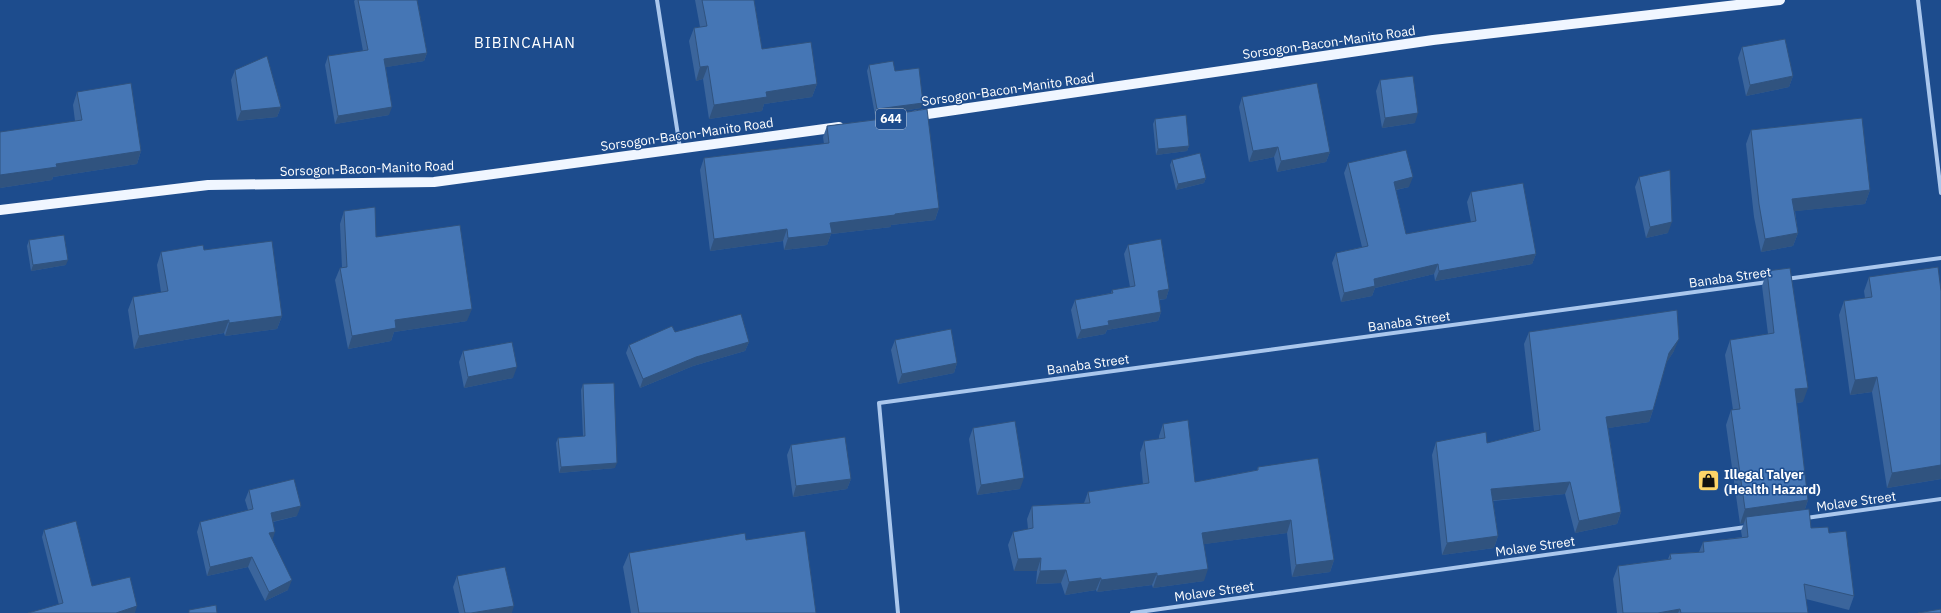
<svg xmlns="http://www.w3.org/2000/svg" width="1941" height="613" viewBox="0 0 1941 613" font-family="'IBM Plex Sans',sans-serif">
  <rect width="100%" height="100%" fill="#1d4c8d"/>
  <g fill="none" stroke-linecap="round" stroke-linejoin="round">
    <!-- street -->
    <path stroke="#aac7ed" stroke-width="4" d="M657,0L680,148
      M1918,0L1941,193
      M1786,279L1941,258
      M1806,518L1941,499
      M898,613L879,403L1768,282
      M1132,613L1746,527"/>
    <!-- primary -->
    <path stroke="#f0f6ff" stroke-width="10" d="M914,116L1433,40L1780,0
      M0,210L208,185L434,182L839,127"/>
  </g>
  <!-- wall -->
  <path fill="#3b659c" d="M355,0H417L427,53L424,61L386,67L389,115L335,124L325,65L328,56L363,51L354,1Z
    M695,0H754L762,49L817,84L812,97L764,104L762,111L709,119L703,79L696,81L689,41L694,28L700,27Z
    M1742,47L1793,76L1789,87L1746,96L1738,58Z
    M869,65L895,71L921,108L875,115L867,71Z
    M235,70L281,107L277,117L237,121L231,80Z
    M1380,80L1415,123L1382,128L1376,91Z
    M77,92L141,151L137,164L53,177L52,180L0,188L75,121L73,105Z
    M1242,97L1330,152L1326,162L1277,172L1274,157L1249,162L1239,107Z
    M882,116L939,208L935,220L891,225V227L831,234L827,245L784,250L783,241L710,251L700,170L704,158L824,144L823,137L827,126L880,119Z
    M1155,119L1189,146L1187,151L1156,155L1153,124Z
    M1751,130L1870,190L1865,204L1795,211L1798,233L1793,246L1761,252L1754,217L1746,144Z
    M1172,160L1206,178L1204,183L1176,190L1170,165Z
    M1348,163L1409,187L1396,190L1406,234L1471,222L1467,202L1471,192L1536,254L1532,264L1435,281L1434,274L1375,288L1372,296L1341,302L1332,263L1336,253L1362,247L1344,173Z
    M1639,177L1668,233L1646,238L1635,187Z
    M344,211L376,237L467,321L394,332L391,341L348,349L335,280L340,268H342L340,224Z
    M29,240L66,265L31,271L27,246Z
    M1128,245L1169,289L1166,299L1159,300L1161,312L1158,321L1107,330L1105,334L1077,339L1071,310L1075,300L1111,293L1112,290L1130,287L1124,254Z
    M204,250L282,316L277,329L225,336L224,333L134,349L128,310L133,297L161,292L157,265L161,252Z
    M1767,271L1803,402L1796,403L1808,500L1805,509L1811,528L1829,533L1854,596L1849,610L1806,599L1808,613H1617L1613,579L1618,566L1668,559L1670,554L1699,552L1703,542L1742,537L1741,531L1744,523L1740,524L1726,425L1731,410H1733L1725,355L1730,340L1768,334L1762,286Z
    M1869,277L1941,291V479L1887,488L1872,392L1850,395L1839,315L1844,301L1865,298L1864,291Z
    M1529,332L1674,351L1666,363L1653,410L1649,422L1608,428L1621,512L1617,524L1575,533L1565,494L1493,501L1498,536L1494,548L1442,555L1432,455L1436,442L1487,443L1534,431L1524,344Z
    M895,340L957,363L954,373L898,384L891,350Z
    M749,342L745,351L693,366L640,388L626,353L629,345Z
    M463,351L513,378L464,388L459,362Z
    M583,384L615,468L559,473L556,443L558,438L583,436L581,390Z
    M1163,424L1195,482L1257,470L1258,467L1334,560L1330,572L1292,577L1287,533L1204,544V581L1153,588L1152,585L1097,592L1096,590L1065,595L1061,583L1036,584L1037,571H1014L1008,545L1013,532L1028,529L1027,519L1032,506L1084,503L1088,492L1143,484L1140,453L1144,441L1159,439V436Z
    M973,428L1020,489L977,495L969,439Z
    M791,445L851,479L847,489L793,497L787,455Z
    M249,490L297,516L273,522L272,539L288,590L265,601L248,567L207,576L197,532L200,522L248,510L245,500Z
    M44,530L92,586L135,613L59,605L42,537Z
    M746,540L816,613H631L623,567L629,553Z
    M457,576L512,613H459L453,587Z"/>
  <!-- shaded-wall -->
  <path fill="#30537f" d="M427,53L424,61L381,68L384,59Z
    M708,66L703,79L696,81L700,67Z
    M1793,76L1789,87L1746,96L1750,85Z
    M817,84L812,97L764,104L762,111L709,119L714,105L766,92Z
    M923,103L921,108L875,115L877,109Z
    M281,107L277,117L237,121L241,111Z
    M392,107L389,115L335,124L338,116Z
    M1418,113L1415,123L1382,128L1385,118Z
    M1189,146L1187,151L1156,155L1158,149Z
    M1278,147L1274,157L1249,162L1253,151Z
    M141,151L137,164L53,177L52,180L0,188V175L56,164Z
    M1330,152L1326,162L1277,172L1281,161Z
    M1413,177L1409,187L1390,191L1394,182Z
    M1206,178L1204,183L1176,190L1178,184Z
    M1870,190L1865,204L1787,212L1792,199Z
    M939,208L935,220L891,225V227L831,234L827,245L784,250L788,238L830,223L895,214Z
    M1672,222L1668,233L1646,238L1650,227Z
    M787,229L783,241L710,251L714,239Z
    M1798,233L1793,246L1761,252L1765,239Z
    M1536,254L1532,264L1435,281L1439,271Z
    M68,260L66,265L31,271L33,265Z
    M1438,264L1434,274L1375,288L1372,296L1341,302L1344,293L1374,279Z
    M1169,289L1166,299L1154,300L1158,291Z
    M472,309L467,321L394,332L391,341L348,349L352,336L395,320Z
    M1161,312L1158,321L1107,330L1105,334L1077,339L1081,330L1108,321Z
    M282,316L277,329L225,336L229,323Z
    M229,320L224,333L134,349L139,336Z
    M1679,339L1674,351L1665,365L1669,353Z
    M749,342L745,351L693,366L640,388L643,379L696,357Z
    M957,363L954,373L898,384L902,374Z
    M517,367L513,378L464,388L468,377Z
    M1877,377L1872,392L1850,395L1855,380Z
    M1808,388L1803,402L1789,404L1795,389Z
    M1653,410L1649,422L1602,429L1606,417Z
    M617,463L615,468L559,473L561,467Z
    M1941,465V479L1887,488L1892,473Z
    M1024,478L1020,489L977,495L981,485Z
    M851,479L847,489L793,497L796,486Z
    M1570,482L1565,494L1486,501L1491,489Z
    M1808,500L1803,515L1746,517L1744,523L1740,524L1745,509Z
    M301,506L297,516L267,523L271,513Z
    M1621,512L1617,524L1575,533L1579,521Z
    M1291,520L1287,533L1198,545L1202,533Z
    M275,532L272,541L269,533Z
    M1498,536L1494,548L1442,555L1447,543Z
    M252,557L248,567L207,576L210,567Z
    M1041,558L1037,571H1014L1018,559Z
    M1334,560L1330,572L1292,577L1296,565Z
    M1208,569L1204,581L1153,588L1157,576Z
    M1066,570L1061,583L1036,584L1040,571Z
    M1157,573L1152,585L1097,592L1101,580Z
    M1101,578L1096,590L1065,595L1069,582Z
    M292,580L288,590L265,601L269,592Z
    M137,606L135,613H116Z
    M514,606L512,613H471Z
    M1680,609L1678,613H1658Z"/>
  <!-- building -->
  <path fill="#4576b5" stroke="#30537f" d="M358,0H417L427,53L384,59L392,107L338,116L328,56L368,50Z
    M702,0H754L762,49L811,42L817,84L766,92L767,97L714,105L708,66L700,67L694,28L707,26Z
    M1785,39L1793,76L1750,85L1742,47Z
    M267,56L281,107L241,111L235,70Z
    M893,61L895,71L919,68L923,103L877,109L869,65Z
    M1413,76L1418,113L1385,118L1380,80Z
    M131,83L141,151L56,164L57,167L0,175V132L82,120L77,92Z
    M1317,83L1330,152L1281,161L1278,147L1253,151L1242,97Z
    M927,109L939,208L895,214V215L830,223L832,233L788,238L787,229L714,239L704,158L829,143L827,126L882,119V116Z
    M1186,115L1189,146L1158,149L1155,119Z
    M1862,118L1870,190L1792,199L1798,233L1765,239L1759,204L1751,130Z
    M1406,150L1413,177L1394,182L1406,234L1476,221L1471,192L1523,183L1536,254L1439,271L1438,264L1374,279L1375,286L1344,293L1336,253L1368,246L1348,163Z
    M1200,153L1206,178L1178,184L1172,160Z
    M1670,170L1672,222L1650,227L1639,177Z
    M375,207L376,237L460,225L472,309L395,320L396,328L352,336L340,268L347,267L344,211Z
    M64,235L68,260L33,265L29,240Z
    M1161,239L1169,289L1158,291L1161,312L1108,321L1109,325L1081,330L1075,300L1113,293L1112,290L1135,286L1128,245Z
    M272,241L282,316L229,323V320L139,336L133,297L168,291L161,252L203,245L204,250Z
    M1938,267L1941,291V465L1892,473L1877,377L1855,380L1844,301L1872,297L1869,277Z
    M1790,268L1808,388L1795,389L1808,500L1745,509L1731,410L1740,409L1730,340L1774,333L1767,271Z
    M1677,310L1679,339L1669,353L1653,410L1606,417L1621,512L1579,521L1570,482L1491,489L1498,536L1447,543L1436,442L1486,432L1487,443L1540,430L1529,332Z
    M741,314L749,342L696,357L643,379L629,345L672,326L675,332Z
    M951,329L957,363L902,374L895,340Z
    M512,342L517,367L468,377L463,351Z
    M614,383L617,463L561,467L558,438L585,436L583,384Z
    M1188,420L1195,482L1258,470V467L1318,458L1334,560L1296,565L1291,520L1202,533L1208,569L1157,576V573L1101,580V578L1069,582L1066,570L1040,571L1041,558L1018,559L1013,532L1033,528L1032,506L1090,503L1088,492L1149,483L1144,441L1165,438L1163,424Z
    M1015,421L1024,478L981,485L973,428Z
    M845,437L851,479L796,486L791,445Z
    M294,479L301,506L271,513L275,532L269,533L292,580L269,592L252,557L210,567L200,522L253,509L249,490Z
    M1809,509L1811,528L1828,527L1829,533L1846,531L1854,596L1804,584L1808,613H1681L1680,609L1658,613H1623L1618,566L1671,559L1670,554L1704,552L1703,542L1748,537L1746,517Z
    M76,521L92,586L130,577L137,606L116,613H28L63,603L44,530Z
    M805,531L816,613H639L629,553L745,533L746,540Z
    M505,567L514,606L471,613H465L457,576Z
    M216,605L217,613H189V610Z
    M1941,609V613H1918Z"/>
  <!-- icons -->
  <defs>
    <symbol id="shop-square" viewBox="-11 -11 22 22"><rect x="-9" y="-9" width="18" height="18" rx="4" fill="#fdd468" stroke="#1d4c8d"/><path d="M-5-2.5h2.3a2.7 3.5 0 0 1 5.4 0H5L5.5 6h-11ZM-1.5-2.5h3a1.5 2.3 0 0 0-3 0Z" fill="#111"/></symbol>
  </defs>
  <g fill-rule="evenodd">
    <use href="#shop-square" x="1696" y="468" width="25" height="25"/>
  </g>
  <g text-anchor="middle" stroke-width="3" stroke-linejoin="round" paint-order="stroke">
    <!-- shield labels -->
    <rect fill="#1d4c8d" stroke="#bbc9dd" stroke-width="1" x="876" y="109" width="30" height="20" rx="3"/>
    <g font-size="12" font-weight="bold" fill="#fff">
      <text x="891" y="123">644</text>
    </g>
    <!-- street labels -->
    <g font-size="13" fill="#fff" stroke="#1d4c8d">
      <text transform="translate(1329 42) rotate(-8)" y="5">Sorsogon-Bacon-Manito Road</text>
      <text transform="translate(1008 89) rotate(-8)" y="5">Sorsogon-Bacon-Manito Road</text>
      <text transform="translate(687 134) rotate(-8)" y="5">Sorsogon-Bacon-Manito Road</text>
      <text transform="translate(367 168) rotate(-2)" y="5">Sorsogon-Bacon-Manito Road</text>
      <text transform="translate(1730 277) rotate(-8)" y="5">Banaba Street</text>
      <text transform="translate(1409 321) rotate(-8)" y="5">Banaba Street</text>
      <text transform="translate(1088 364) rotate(-8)" y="5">Banaba Street</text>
      <text transform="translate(1856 501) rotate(-8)" y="5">Molave Street</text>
      <text transform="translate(1535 546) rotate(-8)" y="5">Molave Street</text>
      <text transform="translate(1214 591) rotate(-8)" y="5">Molave Street</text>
    </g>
    <!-- poi labels -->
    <g font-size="13" font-weight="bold" fill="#fff" stroke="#1d4c8d" text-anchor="start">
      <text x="1724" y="479">Illegal Talyer<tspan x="1724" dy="15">(Health Hazard)</tspan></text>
    </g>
    <!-- quarter labels -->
    <g font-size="15" letter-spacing="1" fill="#fff" stroke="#1d4c8d">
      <text x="525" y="48">BIBINCAHAN</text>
    </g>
  </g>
</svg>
